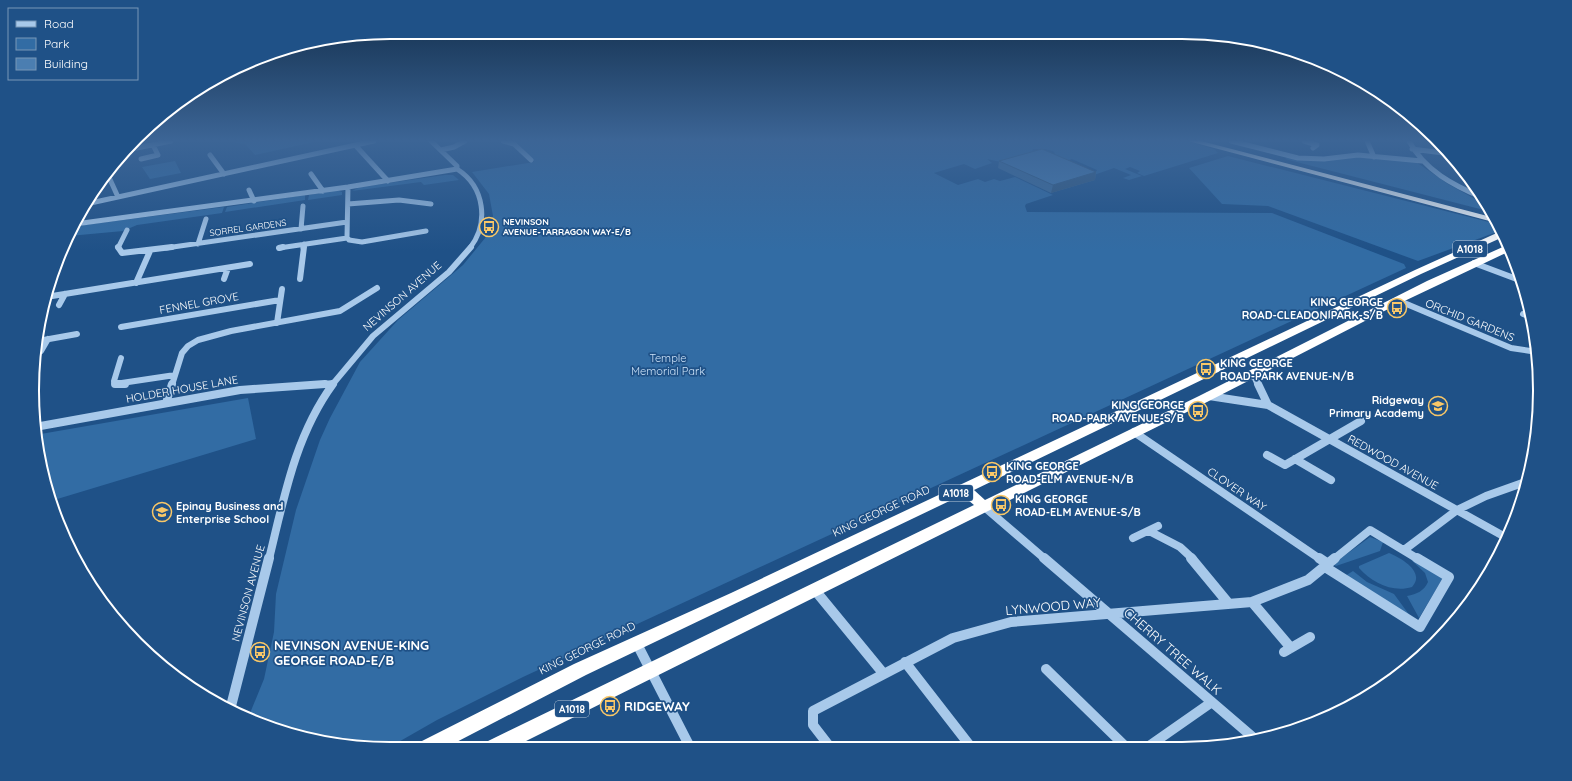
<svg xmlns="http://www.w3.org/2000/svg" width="1572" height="781" viewBox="0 0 1572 781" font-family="Quicksand,sans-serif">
  <rect width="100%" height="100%" fill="#1f5187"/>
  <!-- green -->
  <path fill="#326ca4" d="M226,141H319L255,155L245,144Z
    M510,141H1186L1214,149L1218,153L1144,176L1137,173L1140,171L1130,167L1125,169L1142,176L1129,180L1123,178L1131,175L1114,168L1094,175L1097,170L1072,159L1066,161L1053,156L1055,153L1053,151L1045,149H1033L1032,153L1001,162L987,159L992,163L975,169L964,164L934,173L958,185L978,179L985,182L994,179L1000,181L1015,177L1053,195L1026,204L1025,206L1027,212L1272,213L1404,264L1406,268L523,677L437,720L388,748H367L298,737L248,718L264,679L274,632L276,594L296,510L320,440L330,418L360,362L398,320L463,265L490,232L493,216L489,194L472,172L534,162L518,144Z
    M1228,156L1489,222L1500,228L1494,233L1418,261L1268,206L1222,204L1189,168Z
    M1288,157H1358L1416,162L1448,184L1486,205L1489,208L1485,210L1476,208L1285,159Z
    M175,161L181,173L150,179L142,167Z
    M445,175H453L459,180L424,185L421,182L352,191L360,187Z
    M336,190L342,192V195L308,200L309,195Z
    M305,195V200L225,212L227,207Z
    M224,207L222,213L137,225L123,231L69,236L71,231L84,225Z
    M248,398L256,439L54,500L35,435Z
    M1370,537L1383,542L1380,551L1336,566L1333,564Z
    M1389,553C1401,558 1426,572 1412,587C1393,593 1372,583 1359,568V566Z
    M1407,556L1444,576L1419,618L1407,596C1417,594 1424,591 1428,582L1425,573Z
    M1353,571L1367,582L1394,594L1413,620L1345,576Z"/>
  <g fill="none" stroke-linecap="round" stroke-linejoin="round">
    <!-- minor-far3 -->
    <path stroke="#a8c9ea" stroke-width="5" d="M431,141L457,166V169C485,187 489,223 470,248
      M503,141L514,144L531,160
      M1231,141L1298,158L1324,159L1358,155L1422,161
      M1304,141L1317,145L1313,148
      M1367,141L1374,157
      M1409,141C1425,171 1453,185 1483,198
      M356,146L388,181
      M132,149L171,141
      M1412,149L1451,154
      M441,150L454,147L465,141
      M210,155L224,174
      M141,159L158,155L153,145
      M311,174L323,191
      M108,175L118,197
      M348,187L347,237L349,240L362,242L426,231
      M249,190L254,201
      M86,204L374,141
      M348,204L399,200L431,204
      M75,224L348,187L457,169
      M301,229L303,206
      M198,244L206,219
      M118,248L127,230
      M166,248L347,222
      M279,248L347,238
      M303,248L304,244"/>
    <!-- minor-far2 -->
    <path stroke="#a8c9ea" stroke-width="6" d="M118,247L122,253L172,247
      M279,248L283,247
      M1474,263L1522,281
      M224,279L228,268
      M300,279L304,247
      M136,283L150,251
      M46,297L250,264
      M1397,300L1511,348L1537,352
      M59,305L65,294
      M1523,314L1531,317
      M277,323L282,289
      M121,327L280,300
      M38,341L77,334
      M41,351L48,339
      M121,358L114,381L115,384L175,375
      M1253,374L1258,385
      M172,385L182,353L188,346L198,340L231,331L340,311L377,288
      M312,385L334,383
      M332,385L373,336L449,272L471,247"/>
    <!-- minor-far1 -->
    <path stroke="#a8c9ea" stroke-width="8" d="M115,384H125
      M1258,384L1268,405
      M1209,396L1268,405L1507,538
      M166,403L172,384
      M35,427L240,390L325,384
      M1134,432L1320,559
      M1267,455L1285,465L1361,421
      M1295,459L1331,480
      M982,505L1045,559
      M1149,531L1180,547L1193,559
      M1133,538L1158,526
      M1404,550L1457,510L1486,496L1528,481
      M269,559C284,498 295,436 333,384
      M1334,559L1370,530L1418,559"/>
    <!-- minor -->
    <path stroke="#a8c9ea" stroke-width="10" d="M1044,558L1255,739
      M1191,558L1229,604
      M1319,558L1328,564
      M1325,567L1420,627L1449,577L1417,558
      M814,589L883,673
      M1252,602L1291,648
      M636,642L690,747
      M1284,652L1310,637
      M905,662L971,747
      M1046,669L1125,746
      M230,710L269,558
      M1149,746L1212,702
      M830,747L813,725V711L953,638L1011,622L1252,602L1308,580L1335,558"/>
    <!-- highway -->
    <path fill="#fff" fill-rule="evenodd" d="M1188,141H1201L1495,218L1497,223Z
      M1499,232H1501L1503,237L1421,274L974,490L985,500L1199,396L1427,281L1505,246L1507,245L1510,251L1396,305L1207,402L512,748H484L486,742L974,505L962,495L586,675L445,748H418L420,742L574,664L731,593L1415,270Z"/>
  </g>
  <!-- wall -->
  <path fill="#406c98" d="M999,161L1096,172L1095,180L1051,193L998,168Z"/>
  <!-- shaded-wall -->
  <path fill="#34587c" d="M1096,172L1095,180L1051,193L1053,185Z"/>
  <!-- building -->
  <path fill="#4b7eb1" stroke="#34587c" d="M1042,149L1096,172L1053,185L999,161Z"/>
  <!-- sky -->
  <linearGradient id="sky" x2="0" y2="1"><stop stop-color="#112d4a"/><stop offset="0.56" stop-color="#3c6596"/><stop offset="1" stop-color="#3c6596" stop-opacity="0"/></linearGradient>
  <rect width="1572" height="251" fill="url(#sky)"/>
  <!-- icons -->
  <defs>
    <symbol id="bus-ring" viewBox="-11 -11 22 22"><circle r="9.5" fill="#1f5187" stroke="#f9c767" stroke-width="1.5"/><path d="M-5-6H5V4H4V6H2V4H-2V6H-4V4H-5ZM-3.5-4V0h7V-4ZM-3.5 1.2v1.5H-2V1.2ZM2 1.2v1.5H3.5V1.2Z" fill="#f9c767"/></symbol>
    <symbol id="school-ring" viewBox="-11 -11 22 22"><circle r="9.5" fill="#1f5187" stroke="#f9c767" stroke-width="1.5"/><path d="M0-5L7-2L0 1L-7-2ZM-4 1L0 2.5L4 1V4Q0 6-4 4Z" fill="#f9c767"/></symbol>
  </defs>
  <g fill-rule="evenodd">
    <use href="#bus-ring" x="478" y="216" width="22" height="22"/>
    <use href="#bus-ring" x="1386" y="297" width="22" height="22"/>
    <use href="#bus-ring" x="1195" y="358" width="22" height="22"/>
    <use href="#school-ring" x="1427" y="395" width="22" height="22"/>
    <use href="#bus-ring" x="1187" y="400" width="22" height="22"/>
    <use href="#bus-ring" x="981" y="461" width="22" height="22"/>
    <use href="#bus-ring" x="990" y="494" width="22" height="22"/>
    <use href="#school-ring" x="151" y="501" width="22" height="22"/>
    <use href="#bus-ring" x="249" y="641" width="22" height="22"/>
    <use href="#bus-ring" x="599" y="695" width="22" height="22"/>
  </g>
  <g text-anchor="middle" stroke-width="3.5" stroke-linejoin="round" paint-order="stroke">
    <!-- far-poi labels -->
    <g font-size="9" font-weight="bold" fill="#fff" stroke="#1f5187" text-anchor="start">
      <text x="503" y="225">NEVINSON<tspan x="503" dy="10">AVENUE-TARRAGON WAY-E/B</tspan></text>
    </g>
    <!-- far-street labels -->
    <g font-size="9" fill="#fff" stroke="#1f5187">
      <text transform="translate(248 228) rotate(-8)" y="3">SORREL GARDENS</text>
    </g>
    <!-- shield labels -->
    <g fill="#1f5187" stroke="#bccbdb" stroke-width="1">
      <rect x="1453" y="241" width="34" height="16" rx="3"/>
      <rect x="939" y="485" width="34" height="16" rx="3"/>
      <rect x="555" y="701" width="34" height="16" rx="3"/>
    </g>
    <g font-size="10" font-weight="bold" fill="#fff">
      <text x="1470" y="253">A1018</text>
      <text x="956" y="497">A1018</text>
      <text x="572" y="713">A1018</text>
    </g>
    <!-- street labels -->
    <g font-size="11" fill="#fff" stroke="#1f5187">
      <text transform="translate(402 296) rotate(-41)" y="4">NEVINSON AVENUE</text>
      <text transform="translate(199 303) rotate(-10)" y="4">FENNEL GROVE</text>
      <text transform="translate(1470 320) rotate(22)" y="4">ORCHID GARDENS</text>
      <text transform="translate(182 389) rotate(-10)" y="4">HOLDER HOUSE LANE</text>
      <text transform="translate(1393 462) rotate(29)" y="4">REDWOOD AVENUE</text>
      <text transform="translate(1237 489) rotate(34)" y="4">CLOVER WAY</text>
      <text transform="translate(881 511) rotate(-25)" y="4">KING GEORGE ROAD</text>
      <text transform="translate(248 593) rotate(-75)" y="4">NEVINSON AVENUE</text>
      <text transform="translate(587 648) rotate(-26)" y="4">KING GEORGE ROAD</text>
    </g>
    <!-- poi labels -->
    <g font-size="11" font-weight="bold" fill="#fff" stroke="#1f5187" text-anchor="start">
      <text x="1383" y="306" text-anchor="end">KING GEORGE<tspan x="1383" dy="13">ROAD-CLEADON PARK-S/B</tspan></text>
      <text x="1220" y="367">KING GEORGE<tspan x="1220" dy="13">ROAD-PARK AVENUE-N/B</tspan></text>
      <text x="1424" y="404" text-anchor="end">Ridgeway<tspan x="1424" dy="13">Primary Academy</tspan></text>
      <text x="1184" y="409" text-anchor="end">KING GEORGE<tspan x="1184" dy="13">ROAD-PARK AVENUE-S/B</tspan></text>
      <text x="1006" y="470">KING GEORGE<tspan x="1006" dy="13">ROAD-ELM AVENUE-N/B</tspan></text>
      <text x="1015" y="503">KING GEORGE<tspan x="1015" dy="13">ROAD-ELM AVENUE-S/B</tspan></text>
      <text x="176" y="510">Epinay Business and<tspan x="176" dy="13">Enterprise School</tspan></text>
    </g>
    <!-- park labels -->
    <g font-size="11" fill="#cce2f8" stroke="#1f5187">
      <text x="668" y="362">Temple<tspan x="668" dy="13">Memorial Park</tspan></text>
    </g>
    <!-- near-street labels -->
    <g font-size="13" fill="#fff" stroke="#1f5187">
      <text transform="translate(1053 606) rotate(-5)" y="5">LYNWOOD WAY</text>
      <text transform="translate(1173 651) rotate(41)" y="5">CHERRY TREE WALK</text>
    </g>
    <!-- near-poi labels -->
    <g font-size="13" font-weight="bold" fill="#fff" stroke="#1f5187" text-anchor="start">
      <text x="274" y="650">NEVINSON AVENUE-KING<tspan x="274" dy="15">GEORGE ROAD-E/B</tspan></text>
      <text x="624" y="711">RIDGEWAY</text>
    </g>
  </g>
  <!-- crop -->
  <path d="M0 0H1572V781H0ZM390 39H1182A351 351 0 0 1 1533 390V391A351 351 0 0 1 1182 742H390A351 351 0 0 1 39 391V390A351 351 0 0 1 390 39Z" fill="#1f5187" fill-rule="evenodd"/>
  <path fill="none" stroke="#fff" stroke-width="2" d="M390 39H1182A351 351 0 0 1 1533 390V391A351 351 0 0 1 1182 742H390A351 351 0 0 1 39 391V390A351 351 0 0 1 390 39Z"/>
  <!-- legend -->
  <rect x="8" y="8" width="130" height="72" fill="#1f5187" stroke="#7997b7"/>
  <rect x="16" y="21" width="20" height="6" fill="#a8c9ea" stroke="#7997b7"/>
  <text x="44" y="28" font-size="12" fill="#ffffff">Road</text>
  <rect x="16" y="38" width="20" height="12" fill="#326ca4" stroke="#7997b7"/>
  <text x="44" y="48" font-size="12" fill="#ffffff">Park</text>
  <rect x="16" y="58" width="20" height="12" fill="#4b7eb1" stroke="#7997b7"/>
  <text x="44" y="68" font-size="12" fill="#ffffff">Building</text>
</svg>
